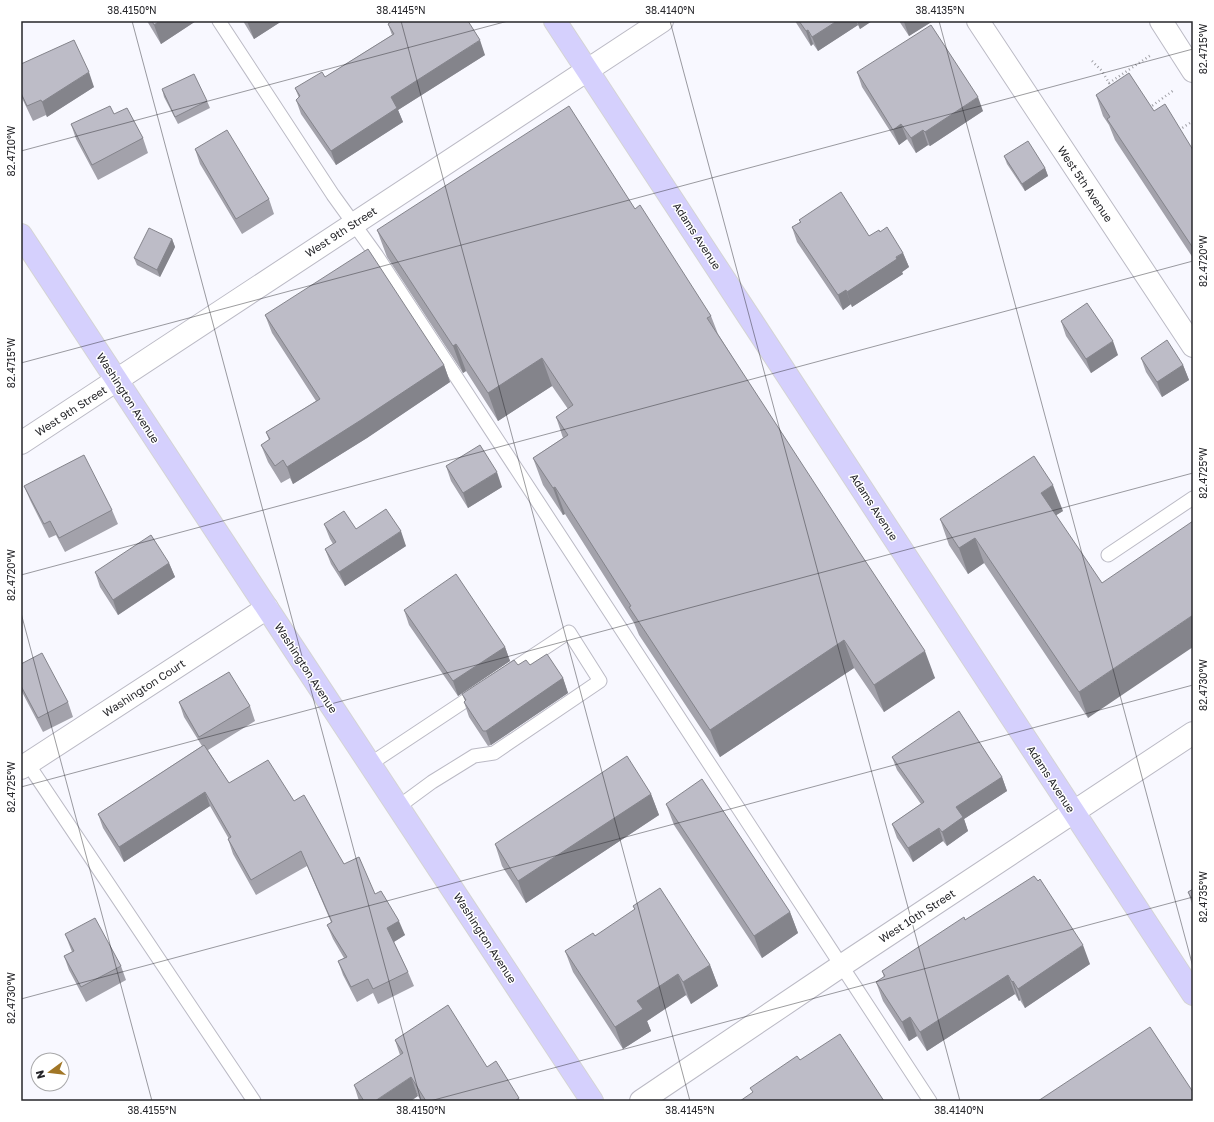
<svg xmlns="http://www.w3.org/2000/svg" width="1214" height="1122" viewBox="0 0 1214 1122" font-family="'Golos Text',sans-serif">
  <rect width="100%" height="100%" fill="#f8f8ff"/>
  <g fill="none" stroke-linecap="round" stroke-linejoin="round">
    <defs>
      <path id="service" d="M219,21L333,195L377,256L930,1101
        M1108,555L1193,498
        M28,764L254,1101
        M370,764L480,691
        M398,807L432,782L474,756L494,753L600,681L569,632L513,669"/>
      <path id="minor" d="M978,21L1193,346
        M1161,21L1193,71
        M21,443L662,21
        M21,768L267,608
        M641,1101L841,966L1193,733"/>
      <path id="primary" d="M555,21L1193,994
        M21,235L592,1101"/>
    </defs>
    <!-- service casing -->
    <use href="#service" stroke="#bbbac5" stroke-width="15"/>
    <!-- minor casing -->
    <use href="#minor" stroke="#bbbac5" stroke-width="24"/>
    <!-- primary casing -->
    <use href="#primary" stroke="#d4d4d4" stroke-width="24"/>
    <!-- path -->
    <path stroke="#a0a0a6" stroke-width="2.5" stroke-dasharray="1 3" stroke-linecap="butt" d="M1092,61L1102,71L1109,83L1151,55
      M1149,108L1174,90
      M1179,130L1193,121"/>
    <!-- service -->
    <use href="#service" stroke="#fff" stroke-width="13"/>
    <!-- minor -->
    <use href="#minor" stroke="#fff" stroke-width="22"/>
    <!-- primary -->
    <use href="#primary" stroke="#d5d0fd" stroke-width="22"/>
  </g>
  <!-- wall -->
  <path fill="#a3a2ab" d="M147,21H196L161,44Z
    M243,21H282L254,39Z
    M795,21H872L860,29L858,25L818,51L813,44L811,46Z
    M899,21H933L909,36Z
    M388,24L485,55L398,110L403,122L336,165L301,114L296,100L299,98L295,88L325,77L392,35Z
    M21,64L94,87L47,117L46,115L33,121L21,96Z
    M857,72L983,111L930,146L928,145L916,153L907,139L899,145L862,87Z
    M162,89L207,101L210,108L178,124L164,97Z
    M1096,95L1154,111L1193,150V258L1115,140L1109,125L1103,116Z
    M114,114L143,138L148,153L98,180L76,139L71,124Z
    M195,149L269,199L274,214L242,234L200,164Z
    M1004,156L1045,168L1048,176L1025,191L1007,164Z
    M635,209L711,316L718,334L935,678L884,712L854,668L720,757L639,635L634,623L565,514L563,515L543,485L533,458L563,438L556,417L568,409L552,386L498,421L466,371L463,373L387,257L377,230Z
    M799,220L869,236L880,232L903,253L909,267L902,272L903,274L852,307L851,304L843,310L797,242L792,227L800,222Z
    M172,239L175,247L160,277L137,265L134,258Z
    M265,315L444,365L450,382L367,438L293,484L290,478L281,483L268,462L261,445L269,440L266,432L316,401L272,333Z
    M1061,321L1118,355L1091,373L1066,336Z
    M1141,358L1183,365L1189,380L1162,397L1146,372Z
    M446,466L502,487L468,508L451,481Z
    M24,486L112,510L118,524L65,552L56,535L49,538L30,500Z
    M1063,511L1056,515L1088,718L984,563L968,574L949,545L940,519Z
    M324,524L356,529L406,546L345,586L331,564L325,549L333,544L330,539Z
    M169,563L175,577L118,615L100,587L95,572Z
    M404,610L505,647L510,661L458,696L409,625Z
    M21,664L68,702L73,717L43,732L21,690Z
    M518,665H530L563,678L568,693L491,745L488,746L469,717L464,702L465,701L462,694Z
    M179,702L250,706L255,721L208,750L229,783L294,801L344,864L375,894L405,935L394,942L408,972L414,986L378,1004L373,993L357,1002L343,975L338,961L344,958L333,939L327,925L331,922L307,866L256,895L233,854L228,839H229L210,806L124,862L103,828L98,814L202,746L184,717Z
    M892,757L1002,777L1007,791L964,819L968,831L947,846L943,841L913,862L897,838L892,824L921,804L897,770Z
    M651,794L659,815L526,903L502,866L495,844Z
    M666,804L790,912L798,933L762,958L674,825Z
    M1193,889V907L1188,892Z
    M633,906L710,965L718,986L691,1004L686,995L647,1021L651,1031L623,1049L573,972L565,951L595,936L635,910Z
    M965,920L1090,964L1025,1008L1020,1000L1019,1001L1015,994L927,1051L917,1036L909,1041L883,1001L876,982L884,977L882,971Z
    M65,934L121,966L126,980L86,1002L69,970L64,956L72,952Z
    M395,1040L487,1067L519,1098L520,1101H421L418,1096L400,1055Z
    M354,1085L364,1101H359Z"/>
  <!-- shaded-wall -->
  <path fill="#84848b" d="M160,21H196L161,44L154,25Z
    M247,21H282L254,39Z
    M837,21H856L858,25L818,51L812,37Z
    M857,21H872L860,29Z
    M905,21H933L909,36L904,22Z
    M808,30L813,44L811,46L806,31Z
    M480,40L485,55L398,110L403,122L336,165L331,151L391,97Z
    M89,72L94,87L47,117L42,102Z
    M978,97L983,111L930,146L925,132Z
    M901,124L907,139L899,145L893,130Z
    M923,130L928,145L916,153L911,138Z
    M1045,168L1048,176L1025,191L1022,184Z
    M172,239L175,247L160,277L157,270Z
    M903,253L909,267L902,272L903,274L852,307L847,292Z
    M846,290L851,304L843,310L838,295Z
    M1113,341L1118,355L1091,373L1086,359Z
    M456,344L466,371L463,373L453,346Z
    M542,358L552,386L498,421L488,393Z
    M444,365L450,382L367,438L293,484L287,467Z
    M1183,365L1189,380L1162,397L1157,382Z
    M497,472L502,487L468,508L463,493Z
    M1053,485L1063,511L1050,519L1041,493Z
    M555,487L565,514L563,515L553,488Z
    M401,531L406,546L345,586L339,572Z
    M975,538L984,563L968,574L959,548Z
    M169,563L175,577L118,615L113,600Z
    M1193,615V647L1088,718L1079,692Z
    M844,640L854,668L720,757L710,730Z
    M505,647L510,661L458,696L453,681Z
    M925,651L935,678L884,712L874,685Z
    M563,678L568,693L491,745L486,731Z
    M1002,777L1007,791L964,819L968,831L947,846L942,832L956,807Z
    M205,792L210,806L124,862L119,847Z
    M651,794L659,815L526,903L518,881Z
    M939,828L943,841L913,862L908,848Z
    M790,912L798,933L762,958L754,936Z
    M399,921L405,935L392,943L387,928Z
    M1083,945L1090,964L1025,1008L1018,989Z
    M710,965L718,986L691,1004L683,982Z
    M678,974L686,995L647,1021L651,1031L623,1049L615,1027L637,1001Z
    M1008,975L1015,994L927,1051L920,1032Z
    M1013,981L1020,1000L1019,1001L1012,982Z
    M910,1017L917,1036L909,1041L902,1022Z
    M411,1077L418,1096L411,1101H375Z"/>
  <!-- building -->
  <path fill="#bdbcc7" stroke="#84848b" d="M152,21H160L154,25Z
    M392,21H468L480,40L391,97L397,108L331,151L296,100L300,96L295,88L322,72L325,77L394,34L388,24Z
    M799,21H837L812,37L808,30L806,31Z
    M931,25L978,97L925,132L923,130L911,138L901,124L893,130L857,72Z
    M74,40L89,72L42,102L41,100L27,106L21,93V64Z
    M1129,73L1154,111L1165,104L1193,150V248L1107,119L1110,117L1096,95Z
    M194,74L207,101L175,117L162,89Z
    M110,106L114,114L127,108L143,138L92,165L71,124Z
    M569,106L635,209L640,205L711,316L707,318L858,550L925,651L874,685L844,640L710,730L629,607L631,606L555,487L553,488L533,458L568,435L556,417L573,405L542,358L488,393L456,344L453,346L377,230Z
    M227,130L269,199L236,219L195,149Z
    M1028,141L1045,168L1022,184L1004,156Z
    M841,192L869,236L879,230L880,232L887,227L903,253L896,257L897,259L847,292L846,290L838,295L792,227L801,222L799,220Z
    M149,228L172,239L157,270L134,258Z
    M368,249L444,365L361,420L287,467L283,460L275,466L261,445L270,439L266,432L320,399L265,315Z
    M1087,303L1113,341L1086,359L1061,321Z
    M1167,340L1183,365L1157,382L1141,358Z
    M480,445L497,472L463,493L446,466Z
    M84,455L112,510L59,538L50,521L44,524L24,486Z
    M1034,456L1053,485L1041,493L1102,583L1193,521V615L1079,692L975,538L959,548L940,519Z
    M386,509L401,531L339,572L325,549L336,542L324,524L344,511L356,529Z
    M151,535L169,563L113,600L95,572Z
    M456,574L505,647L453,681L404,610Z
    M42,653L68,702L38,718L21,686V664Z
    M547,654L563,678L486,731H483L464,702L466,700L462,694L514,660L518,665L526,660L530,665Z
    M229,672L250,706L199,737L179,702Z
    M959,711L1002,777L956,807L963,817L942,832L939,828L908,848L892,824L924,802L892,757Z
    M204,745L229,783L268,760L294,801L304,795L344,864L359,857L375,894L381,891L399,921L387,928L408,972L373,989L368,979L351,987L338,961L347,957L327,925L332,922L301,851L251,880L228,839L231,837L205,792L119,847L98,814Z
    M627,756L651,794L518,881L495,844Z
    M702,779L790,912L754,936L666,804Z
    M1034,876L1038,881L1040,879L1083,945L1018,989L1013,981L1012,982L1008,975L920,1032L910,1017L902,1022L876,982L885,976L882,971L964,917L965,920Z
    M660,888L710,965L683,982L678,974L637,1001L643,1009L615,1027L565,951L593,933L595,936L635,909L633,906Z
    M1193,889V901L1188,892Z
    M95,918L121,966L81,987L64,956L74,951L65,934Z
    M448,1005L487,1067L496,1061L519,1098L515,1101H426L411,1077L375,1101H364L354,1085L403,1053L395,1040Z
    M1150,1027L1193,1092V1101H1038Z
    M840,1034L884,1101H740L753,1092L750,1088L797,1056L800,1060Z"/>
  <!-- ticks -->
  <path fill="none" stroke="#26262a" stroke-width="1" stroke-opacity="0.45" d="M132,21L421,1101M401,21L690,1101M670,21L960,1101M939,21L1193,967M21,151L508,21M21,363L1193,49M21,575L1193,261M21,613L152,1101M21,787L1193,473M21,999L1193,685M430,1101L1193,897"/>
  <g text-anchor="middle" stroke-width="3" stroke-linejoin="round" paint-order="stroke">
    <!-- street labels -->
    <g font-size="11" fill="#26262a" stroke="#fff">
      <text transform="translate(1085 184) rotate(56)" y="4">West 5th Avenue</text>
      <text transform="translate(341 232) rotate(-33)" y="4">West 9th Street</text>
      <text transform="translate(697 236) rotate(57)" y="4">Adams Avenue</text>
      <text transform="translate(128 398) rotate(57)" y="4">Washington Avenue</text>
      <text transform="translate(71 411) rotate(-33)" y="4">West 9th Street</text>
      <text transform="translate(874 507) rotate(57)" y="4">Adams Avenue</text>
      <text transform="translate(306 668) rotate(57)" y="4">Washington Avenue</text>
      <text transform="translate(144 688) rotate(-33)" y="4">Washington Court</text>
      <text transform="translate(1051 779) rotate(57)" y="4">Adams Avenue</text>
      <text transform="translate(917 916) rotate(-33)" y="4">West 10th Street</text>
      <text transform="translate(485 938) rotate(57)" y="4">Washington Avenue</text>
    </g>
  </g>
  <!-- border -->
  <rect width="1214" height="1122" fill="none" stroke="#ffffff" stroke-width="44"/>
  <!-- north arrow -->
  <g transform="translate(50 1072) rotate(255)"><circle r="19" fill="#ffffff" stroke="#a8a8aa"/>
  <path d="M0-3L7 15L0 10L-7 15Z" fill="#a17626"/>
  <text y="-6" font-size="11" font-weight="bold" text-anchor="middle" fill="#26262a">N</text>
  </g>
  <rect x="22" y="22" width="1170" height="1078" fill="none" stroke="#26262a" stroke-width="1.5"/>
  <g font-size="10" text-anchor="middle" fill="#26262a">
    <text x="132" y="14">38.4150°N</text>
    <text x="401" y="14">38.4145°N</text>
    <text x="670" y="14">38.4140°N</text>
    <text x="940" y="14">38.4135°N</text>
    <text transform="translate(1203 49) rotate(-90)" y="4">82.4715°W</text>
    <text transform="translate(11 151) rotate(-90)" y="4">82.4710°W</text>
    <text transform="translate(1203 261) rotate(-90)" y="4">82.4720°W</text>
    <text transform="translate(11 363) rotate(-90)" y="4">82.4715°W</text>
    <text transform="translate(1203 473) rotate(-90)" y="4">82.4725°W</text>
    <text transform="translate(11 575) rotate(-90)" y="4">82.4720°W</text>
    <text transform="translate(1203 685) rotate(-90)" y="4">82.4730°W</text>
    <text transform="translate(11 787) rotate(-90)" y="4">82.4725°W</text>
    <text transform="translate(1203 897) rotate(-90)" y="4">82.4735°W</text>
    <text transform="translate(11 998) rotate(-90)" y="4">82.4730°W</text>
    <text x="152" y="1114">38.4155°N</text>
    <text x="421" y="1114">38.4150°N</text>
    <text x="690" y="1114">38.4145°N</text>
    <text x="959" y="1114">38.4140°N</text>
  </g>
</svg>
